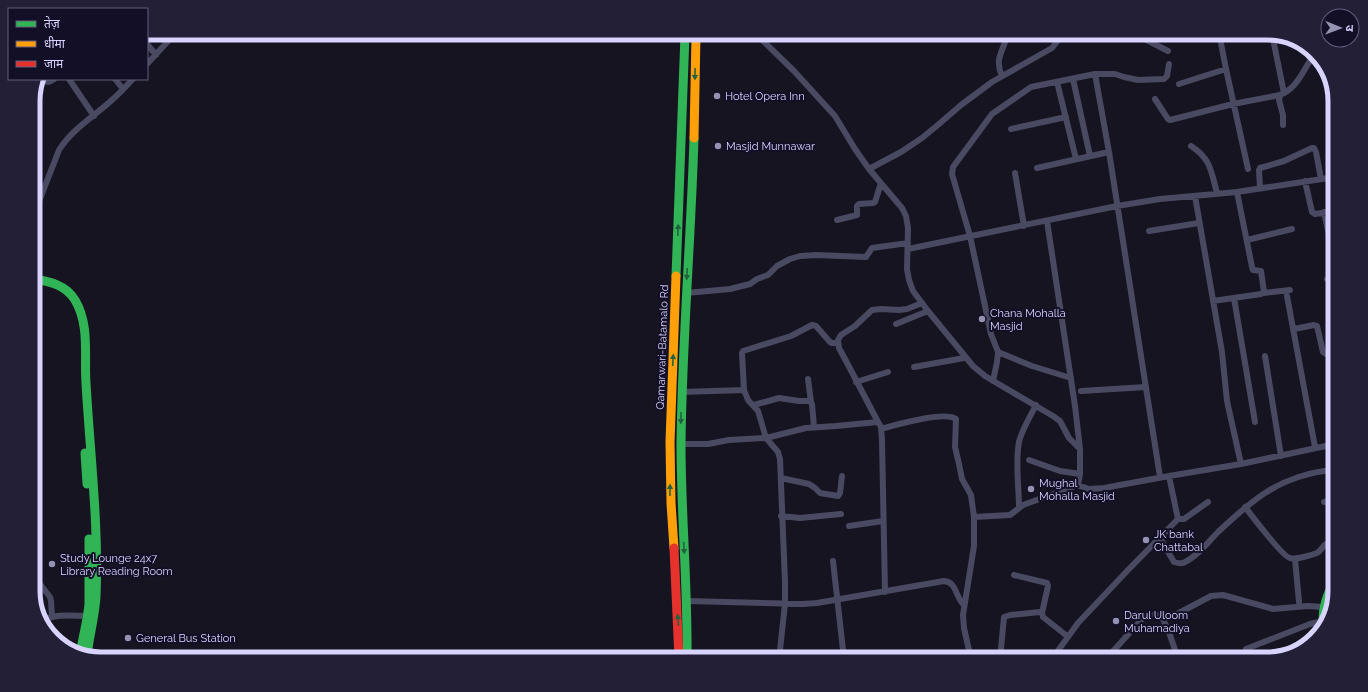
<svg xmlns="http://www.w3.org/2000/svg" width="1368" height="692" viewBox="0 0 1368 692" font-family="Raleway,'Noto Sans Devanagari',sans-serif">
  <rect width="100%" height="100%" fill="#161421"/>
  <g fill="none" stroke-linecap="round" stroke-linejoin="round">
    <!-- street -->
    <path stroke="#4a4962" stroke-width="6" d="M1219,33L1226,69L1248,169
      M1135,34L1168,51
      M1272,34L1284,93L1280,95L1279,100L1283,115V125
      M757,35L794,71L835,116L855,149L869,169L902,208L906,216L908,228L907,269L909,280L913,291L928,311L973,366L985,376L1053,416L1060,421L1069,438L1080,449V474L1078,485L1089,489L1104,488L1169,476L1241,464L1335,444
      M1272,39L1282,37
      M147,44L156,55
      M147,64L171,38
      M1095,74L1109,152L1160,477
      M1002,76C994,59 1003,51 1008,34
      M42,79C46,84 50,82 54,79
      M69,79L94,116
      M115,79L123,89
      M1073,79L1090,156
      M1057,82L1076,159
      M1179,84L1226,69
      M1284,93C1299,85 1304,68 1314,55
      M1155,99L1168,119L1170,120L1233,104L1280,95
      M1011,129L1066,117
      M1191,146C1211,159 1211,171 1217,193
      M1037,168L1109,152
      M869,169L901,152L922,138L939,124L961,105L992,82L1052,48L1063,34
      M1015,173L1024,226
      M1305,181L1312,212L1315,214L1335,211
      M1260,188L1259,170L1260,168L1284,161L1312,148H1314L1316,152L1321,179
      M1195,196L1222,352L1227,401L1241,464
      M1324,212L1335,263
      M33,217L59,150C73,128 95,116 113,99C120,93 126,86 133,79
      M837,220L857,215V206L859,204L873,203L875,202L881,183
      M1047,221L1075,406L1080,449
      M1149,231L1199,223
      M1247,240L1292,229
      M908,249L1117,206L1160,199L1237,192L1335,177
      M1327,279L1335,281
      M686,293L730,289L750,284L757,279L768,275L777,266L790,259L800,256L816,255L866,257L872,248L908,243
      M1264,293L1290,290
      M1287,296L1315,447
      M1234,298L1255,422
      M1213,301L1261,294L1264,292L1261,271L1253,270L1252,267L1237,192
      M896,324L928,311
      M1294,329L1314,325L1317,326L1323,352L1326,354L1335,352
      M998,352L1032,366L1071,378
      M1265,356L1281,456
      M914,367L964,358
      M808,379L811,402
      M993,381L997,362L998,352L991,334L970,236L952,174L953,167L992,114L1031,87L1095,74H1115L1124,77L1138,80L1164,79L1167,76L1169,64
      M856,382L888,372
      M744,390L742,353L743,351L791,336L812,325L816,326L830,342L832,343H838
      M1081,391L1146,387
      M682,392L744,390L748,400L758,411L766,438L778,452L780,459L785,582V604L779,659
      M754,405L779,398L799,401H810L812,404L814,427
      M881,429C895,425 945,411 956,419L955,447L959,464L962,479L971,495L974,517V546L963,615L964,628L971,659
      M681,444H708L729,440L766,438L806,428L836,426L878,422
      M1029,460L1060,471L1080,474
      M781,478L809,484L815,488L820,493L838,496L840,493L842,476
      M1324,502L1335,500
      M1245,507C1252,516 1282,556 1290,558C1295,560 1312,555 1317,553C1321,551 1322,547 1326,544L1330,545L1335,547
      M1019,508C1019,487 1015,463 1019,442C1022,429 1030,417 1036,405
      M781,516L800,518L841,514
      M974,517L1010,515L1023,505L1078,485
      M1178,519H1184L1208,502
      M849,526L883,521
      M1160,538L1174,562C1177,563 1180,564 1183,563C1197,557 1208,542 1218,532C1233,518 1248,504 1265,493C1285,480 1311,471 1335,470
      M1295,559L1299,602
      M833,561L844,659
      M33,575L50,597L51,601L52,616
      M1014,575L1047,583L1048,586L1042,613L1043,617L1067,636
      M885,592L882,440L881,427L878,422L845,359L839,348L838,340L841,335L855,326L872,310L881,309L899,310L907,309L922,303
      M687,601L803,604L817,603L944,581C957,582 955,597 964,605
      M1161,615L1169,632L1178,659
      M42,621C56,613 72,616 88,616
      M1246,649L1310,624L1323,621
      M960,659L971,657
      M1000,659L1004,617L1010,615L1040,612L1042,613
      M1052,659L1078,623L1128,570L1178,519L1169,476
      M1106,659L1143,618L1154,615L1167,616L1177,614L1211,596L1223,595L1273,609L1308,606L1323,607"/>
    <!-- fast -->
    <path stroke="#30b455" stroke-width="9" d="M676,276L685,35
      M33,279C49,281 66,285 75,300C90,325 84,356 86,383C90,454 99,525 96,596C95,616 89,636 87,656
      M85,453L87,484
      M1323,626C1322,608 1327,595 1335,579
      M80,654L87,619L89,605V539
      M687,659C688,587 681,516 681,444C682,342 691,240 694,138"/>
    <!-- slow -->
    <path stroke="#ff9f0a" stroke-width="9" d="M694,138L696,35
      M674,548L671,503L670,442L676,276"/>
    <!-- jam -->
    <path stroke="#e5322d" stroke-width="9" d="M674,548L679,659"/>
  </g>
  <!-- one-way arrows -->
  <defs><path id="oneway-solid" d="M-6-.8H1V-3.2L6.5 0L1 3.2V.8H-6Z"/></defs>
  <g fill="#22623e">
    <use href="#oneway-solid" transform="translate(695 74) rotate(91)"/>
    <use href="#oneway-solid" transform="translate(678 230) rotate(-88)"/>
    <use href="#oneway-solid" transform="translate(687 274) rotate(93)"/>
    <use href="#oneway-solid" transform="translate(673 360) rotate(-87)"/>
    <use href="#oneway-solid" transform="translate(681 418) rotate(91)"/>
    <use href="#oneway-solid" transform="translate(670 490) rotate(-90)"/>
    <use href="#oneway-solid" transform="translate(684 548) rotate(87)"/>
    <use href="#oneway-solid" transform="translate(678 620) rotate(-94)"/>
  </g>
  <!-- markers -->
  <g fill="#9591b1" stroke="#130f26" stroke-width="1.5">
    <circle cx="717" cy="96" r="4"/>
    <circle cx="718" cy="146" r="4"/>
    <circle cx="982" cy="319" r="4"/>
    <circle cx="1031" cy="489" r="4"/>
    <circle cx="1146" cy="540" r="4"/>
    <circle cx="52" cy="564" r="4"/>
    <circle cx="1116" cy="621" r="4"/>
    <circle cx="128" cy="638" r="4"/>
  </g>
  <g text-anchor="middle" stroke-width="4" stroke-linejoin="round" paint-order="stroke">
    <!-- poi labels -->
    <g font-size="11" fill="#d9d4ff" stroke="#130f26" text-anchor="start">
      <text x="725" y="100">Hotel Opera Inn</text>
      <text x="726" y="150">Masjid Munnawar</text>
      <text x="990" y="317">Chana Mohalla<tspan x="990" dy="13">Masjid</tspan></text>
      <text x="1039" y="487">Mughal<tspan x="1039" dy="13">Mohalla Masjid</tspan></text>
      <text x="1154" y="538">JK bank<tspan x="1154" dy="13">Chattabal</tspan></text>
      <text x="60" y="562">Study Lounge 24x7<tspan x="60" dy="13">Library Reading Room</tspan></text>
      <text x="1124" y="619">Darul Uloom<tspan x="1124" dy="13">Muhamadiya</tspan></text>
      <text x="136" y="642">General Bus Station</text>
    </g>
    <!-- street labels -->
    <g font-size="11" fill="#d9d4ff" stroke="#130f26">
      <text transform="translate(662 347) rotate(-88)" y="4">Qamarwari-Batamalo Rd</text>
    </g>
  </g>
  <!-- crop -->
  <path d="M0 0H1368V692H0ZM101 40H1267A61 61 0 0 1 1328 101V591A61 61 0 0 1 1267 652H101A61 61 0 0 1 40 591V101A61 61 0 0 1 101 40Z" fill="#231f37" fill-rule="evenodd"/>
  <path fill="none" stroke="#d9d4ff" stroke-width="5" d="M101 40H1267A61 61 0 0 1 1328 101V591A61 61 0 0 1 1267 652H101A61 61 0 0 1 40 591V101A61 61 0 0 1 101 40Z"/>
  <!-- legend -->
  <rect x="8" y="8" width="140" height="72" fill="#130f26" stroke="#625e7d"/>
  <rect x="16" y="21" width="20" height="6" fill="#30b455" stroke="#625e7d"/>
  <text x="44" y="28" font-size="12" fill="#d9d4ff">तेज़</text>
  <rect x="16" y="41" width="20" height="6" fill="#ff9f0a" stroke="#625e7d"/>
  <text x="44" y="48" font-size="12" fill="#d9d4ff">धीमा</text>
  <rect x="16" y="61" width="20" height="6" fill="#e5322d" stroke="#625e7d"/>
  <text x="44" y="68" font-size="12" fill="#d9d4ff">जाम</text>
  <!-- north arrow -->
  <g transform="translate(1340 28) rotate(91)"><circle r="19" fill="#130f26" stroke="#625e7d"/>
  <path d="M0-3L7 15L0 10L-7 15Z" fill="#9591b1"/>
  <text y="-6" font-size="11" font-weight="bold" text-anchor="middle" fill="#d9d4ff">उ</text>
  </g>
</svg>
